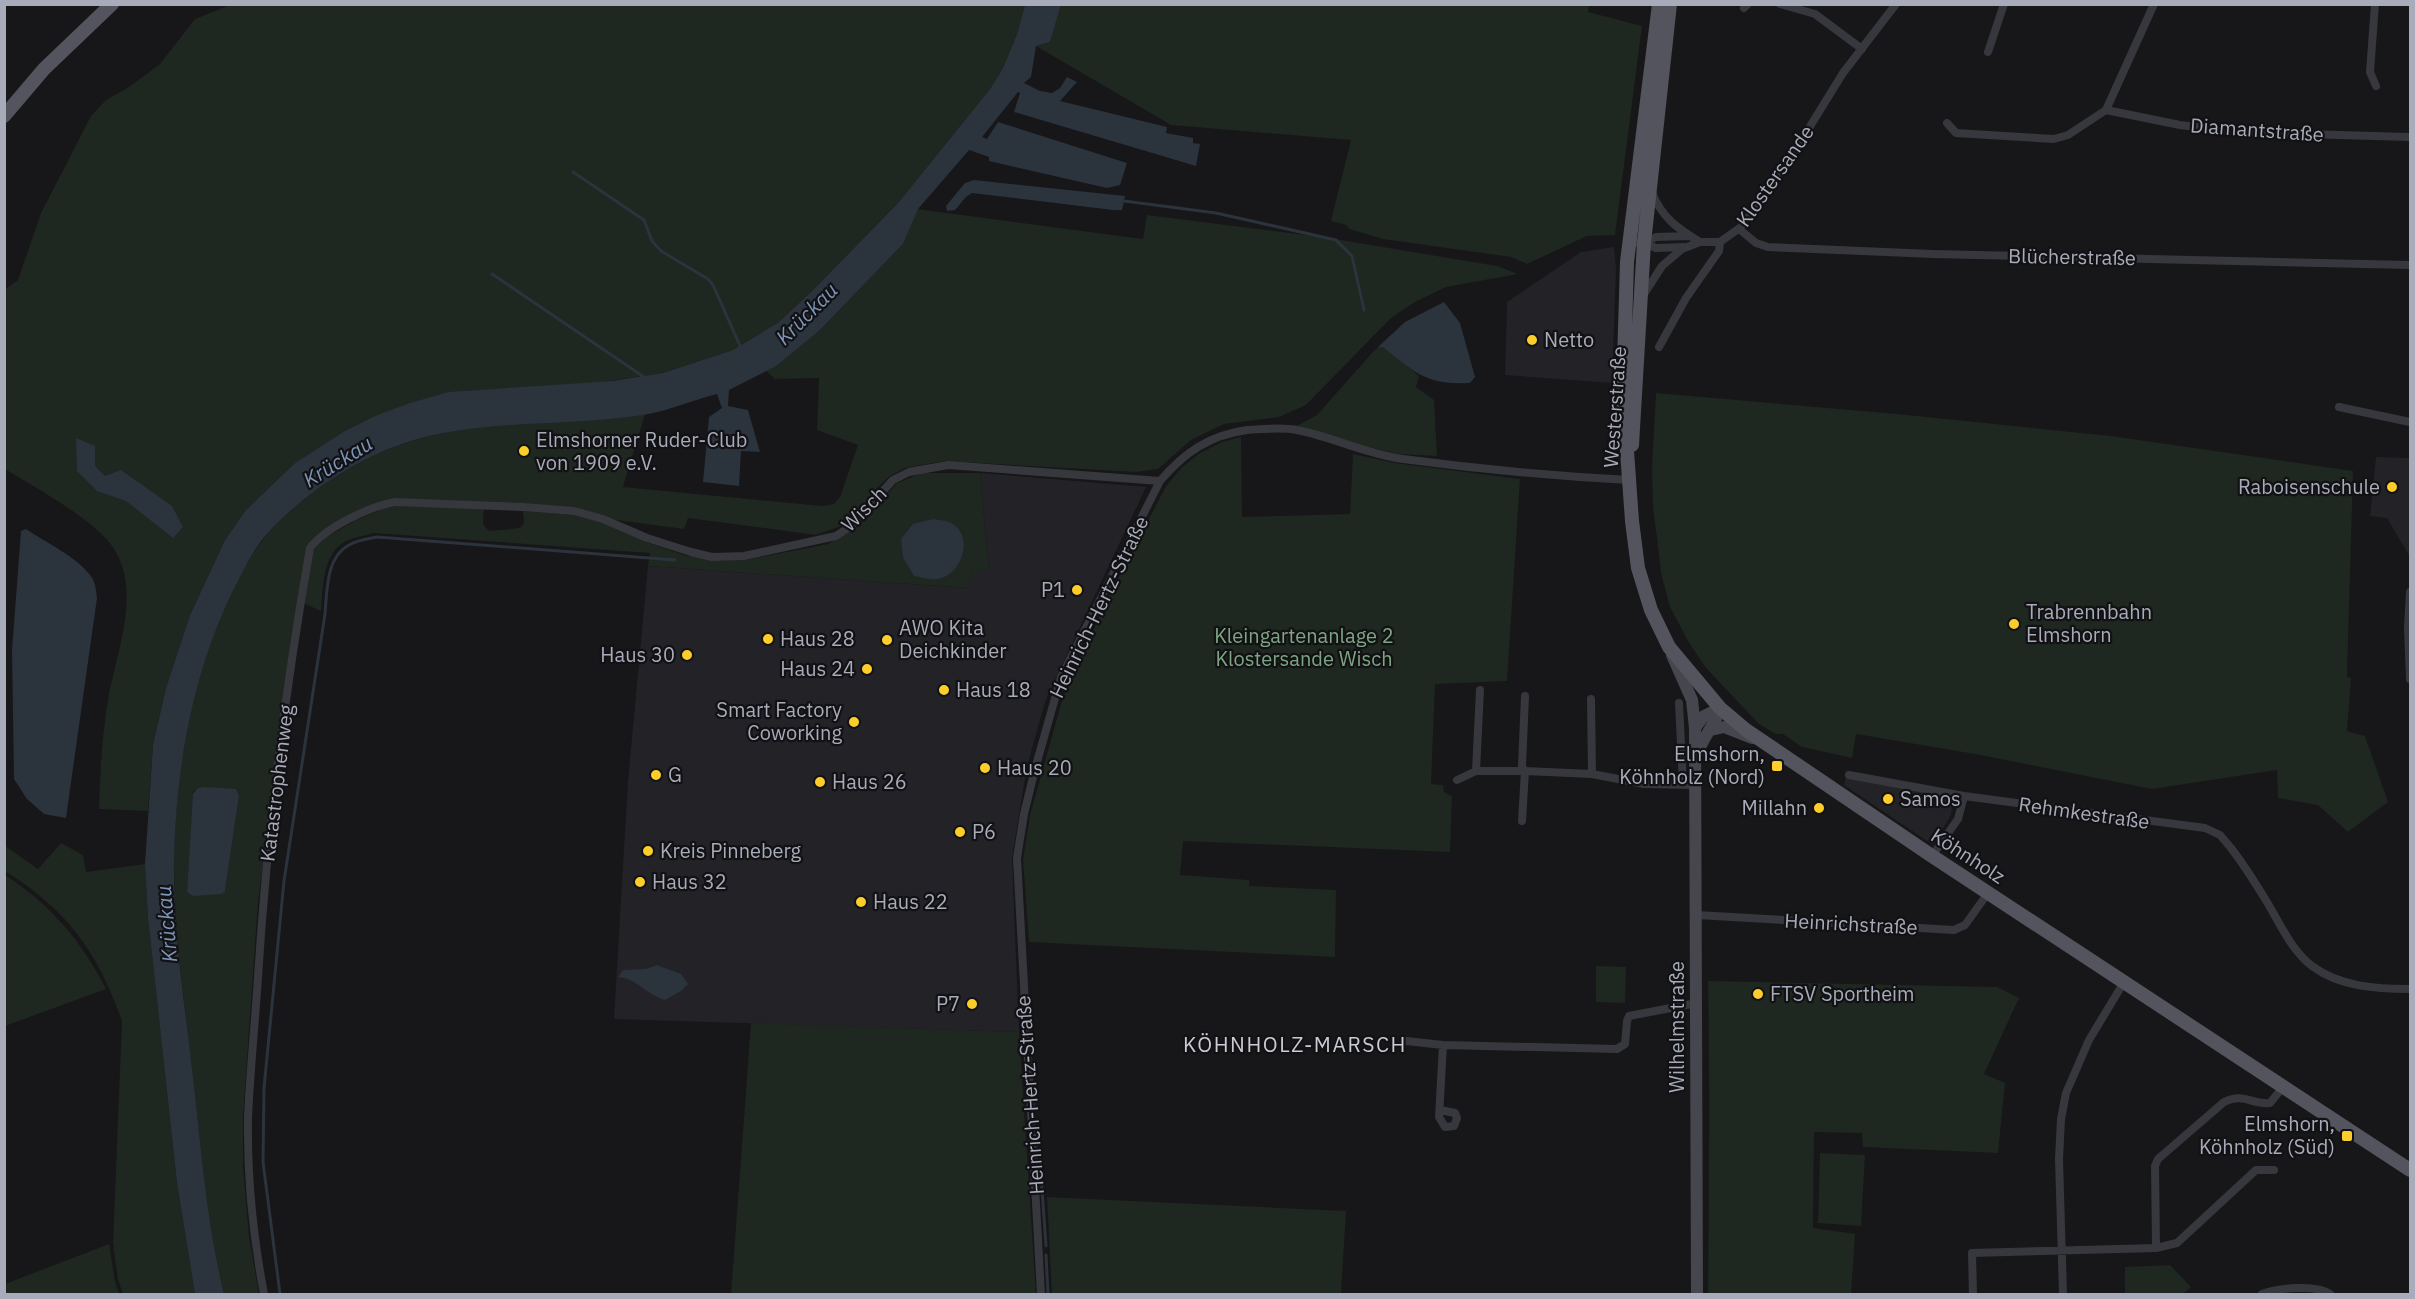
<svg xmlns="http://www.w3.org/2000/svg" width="2415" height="1299" viewBox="0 0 2415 1299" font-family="'IBM Plex Sans',sans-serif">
  <rect width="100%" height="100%" fill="#171619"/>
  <!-- built -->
  <path fill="#232226" d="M1614,247L1616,269L1612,383L1505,375L1507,302L1581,252Z
    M2376,457L2410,458V557L2387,518L2370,516Z
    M980,473L1146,487L1046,699L1027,766L1012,858L1019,1032L614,1019L628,781L648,566L968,588L971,570H989Z
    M1846,777L1947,796L1952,807L1951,815L1933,845L1844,785Z"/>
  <!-- green -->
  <path fill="#1e2720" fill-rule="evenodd" d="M230,5H1025L1017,34L1003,68L990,89L898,203L815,288L779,322L733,350L663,373L376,416L343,432L295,463L246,510L225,540L190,615L166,688L153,745L148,811L99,809C100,772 102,736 108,700C116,652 142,594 114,549C97,521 34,487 5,469L4,290L18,280L41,213L91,116L106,100L129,87L160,64L195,19Z
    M1061,5H1589L1588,12L1642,26L1615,235L1587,236L1527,264L1511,257L1383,239L1349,229L1346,225L1331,221L1351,140L1171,125L1036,46L1050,42Z
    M917,209L1143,239L1147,215L1329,238L1497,266L1518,274L1446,287L1415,302L1391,318L1306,405L1279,417L1224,424L1191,440L1158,469L1136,472L944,461L905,468L890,476L878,487L857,514L844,525L816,535L688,518L684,529L616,520L604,516L393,499L313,540L297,607L258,902L243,1117V1166L249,1236L259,1294H224C206,1221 201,1145 192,1069C184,1000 174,930 174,861C174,760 202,618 265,537C288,507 340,471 375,455C456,417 557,423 645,414L623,487L823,506L834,504L840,497L858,445L817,430L819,378L775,379L766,371L820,330L903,244ZM194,791L239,796L225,891L187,892Z
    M1383,346L1419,376L1416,387L1434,400L1437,456L1399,454L1291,429L1317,415L1371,354L1378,347Z
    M1656,393L1897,414L2111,436L2353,471L2347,677L2351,678L2347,731L2365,736L2388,802L2348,832L2318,805L2278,798L2277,770L2152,789L1975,754L1856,734L1852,758L1802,747L1783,734H1776L1759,724L1706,668L1688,641L1670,607L1661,573L1658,546L1653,508L1652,469Z
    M1241,437L1242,517L1350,514L1353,454L1395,463L1520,479L1507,681L1435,684L1431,784L1443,785L1444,792L1452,796L1450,852L1183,841L1180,875L1249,880V886L1336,890L1335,957L1029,942L1023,860L1030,815L1063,697L1106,602L1166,486L1182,467L1200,453L1222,442Z
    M922,473H980L989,571L971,570L969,588L648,566L650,553L374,533C365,536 354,537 346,541C322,554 323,588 321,611L303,603L312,554L316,547L325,538L356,520L383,509L398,506L484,507L483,524L489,531L520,528L524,523L523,511L574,515L602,522L646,542L687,556L745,560L828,544L856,528L897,483Z
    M61,843L83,855L86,872L145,864L148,918L177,1183L195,1294H123L118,1280L113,1243L122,1021C97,951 68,911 5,871L4,845L38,869Z
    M5,875C50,904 82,941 106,989L5,1026Z
    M1596,966L1626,967L1625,1003L1596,1002Z
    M1708,981L1997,987L2019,998L1984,1074L2005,1083L1998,1153L1863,1147L1862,1133L1814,1132L1813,1228L1855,1234L1851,1294H1708C1709,1190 1710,1086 1708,981Z
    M751,1023L1019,1032L1036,1294H731Z
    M1820,1153L1865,1155L1861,1226L1818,1223Z
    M1047,1197L1346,1211L1341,1294H1052Z
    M109,1244L115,1281L119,1294H5V1284Z
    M2170,1265L2191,1287L2183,1294H2125V1267Z"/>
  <!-- water -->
  <path fill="#2b333d" d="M1025,5H1061L1050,42L1036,46L1031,77L1024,83L1040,91L1052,93L1060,88L1067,77L1077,82L1060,101L1167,127L1166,133L1193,138V143L1200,144L1196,166L1014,112L1020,93L1018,92L982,137L987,139L998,122L1127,163L1120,185L1107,188L989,161V157L969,150L918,209L903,244L820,330L776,366L729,390L728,406L748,410L760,452L741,451L739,486L703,482L709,417L722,408L717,394C693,400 668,411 643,415C553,429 460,415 375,455C336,473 296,502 267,534C256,546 248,562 240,577C195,661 176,763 174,859C173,929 184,999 192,1068C201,1144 206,1220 224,1294H195L177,1183L148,918L145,864L153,745L166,688L190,615L225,540L246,510L295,463L343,432L375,416L410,403L449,392L612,381L663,373L733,350L779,322L815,288L898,203L990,89L1003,68L1017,34Z
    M974,180L1125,196L1122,210H1113L972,193L966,197L955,210L947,211L946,206L965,183Z
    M1444,302L1460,323L1475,377L1470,383C1426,385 1415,373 1383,347H1378L1405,322Z
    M76,438L95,446V466L105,476L121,470L172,506L183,527L173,538L126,501L97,491L77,471Z
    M933,519C938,520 946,520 951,523C975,535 962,576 937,579C930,580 921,577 914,576L903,557L901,539L913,524Z
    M26,529C45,542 77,557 90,575C95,581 96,589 97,598L66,818L44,814L27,799L14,779L12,650L21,531Z
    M204,787L236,789L239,796L225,891L222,894L193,896L187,892L193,794L198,788Z
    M657,965L681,974L688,984L681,991L665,1000C645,994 638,979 618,977L623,970L646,969Z"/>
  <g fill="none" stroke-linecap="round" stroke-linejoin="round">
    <!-- stream -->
    <path stroke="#2b333d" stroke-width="3" d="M573,172L644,220L652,241L661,251L708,279L713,285L741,348
      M1124,201L1216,213L1336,240L1352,256L1364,310
      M492,274L644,377
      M1040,1160L1046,1246
      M1046,1255L1048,1294
      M280,1294L263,1162L264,1088L284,881L325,614C327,591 326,557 349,545C357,540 368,539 377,537L675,560"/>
    <!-- street -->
    <path stroke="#37373e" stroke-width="8" d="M1780,4L1815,14L1862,49
      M2375,4L2370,72L2376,86
      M1744,8L1748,4
      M1988,52L2004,4
      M2106,110L2180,125L2238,132L2410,137
      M1947,123L1956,133L2054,139L2068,135L2106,110L2154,4
      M1652,192C1661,217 1678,229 1700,242
      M1739,229L1756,243L1768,247L1933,254L2410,265
      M1629,242L1644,243L1656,248L1684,247
      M1644,243L1656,237L1689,236
      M1644,294L1662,266L1682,249L1700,242H1720L1741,227L1793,154L1843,73L1896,4
      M1659,347L1686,298L1719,251L1720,242
      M2339,407L2410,422
      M2410,592L2408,628L2410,679
      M1591,699L1592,774
      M1679,703L1683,784
      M1476,771L1480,690
      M1849,775L1964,796L2205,828L2220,835L2231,848C2244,865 2256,884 2267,902C2280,924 2292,951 2312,966C2340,987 2377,989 2410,989
      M1457,780L1476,771H1525L1592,774L1644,784L1696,785
      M1522,821L1525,771L1522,766L1525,696
      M1932,856L1958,819L1964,796
      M1697,915L1954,930L1965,925L1988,893
      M1406,1041L1443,1045L1617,1049L1625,1044L1627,1021L1629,1016L1697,1003
      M1440,1110L1455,1113L1457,1118L1454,1126L1445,1127L1439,1117L1443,1045
      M2156,1248L2155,1166L2158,1159L2224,1102C2245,1092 2251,1105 2270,1103L2283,1087
      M264,1294C253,1236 247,1178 248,1118C250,1071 255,1024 258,977C267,834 285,690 310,548C326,527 369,507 395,502L523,507L574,511L603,519L647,538L691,552L712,557L744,556L836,536L851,526L893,480L909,472L948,465L1160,481
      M1041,1294L1017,858L1024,814L1035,769L1061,677L1160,481C1184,453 1209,435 1247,430C1262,429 1283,427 1297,430C1333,437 1366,454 1403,459C1478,469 1553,476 1629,480
      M1973,1294L1972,1253L2156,1248L2177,1243L2256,1170H2274
      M2063,1294L2059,1159L2061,1119L2066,1093L2089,1040L2124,982
      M2262,1294C2278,1288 2316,1284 2330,1294"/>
    <!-- secondary -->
    <path stroke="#45464e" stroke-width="12" d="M1672,655L1692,700L1695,728L1697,1294
      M1695,728L1704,716L1720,708
      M1711,730L1724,727L1752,738
      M1698,752C1704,735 1716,724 1720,708"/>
    <!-- primary -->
    <path stroke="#53545d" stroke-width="14" d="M1659,4L1627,262L1623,395L1632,521L1638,568L1651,610L1669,647L1720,708L1746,730L1932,856L2410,1170
      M4,116L44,69L112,4
      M1632,445L1644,243L1670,4"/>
  </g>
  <!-- markers -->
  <g fill="#fdce2a" stroke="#121114" stroke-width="2">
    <circle cx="1532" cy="340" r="6"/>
    <circle cx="524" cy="451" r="6"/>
    <circle cx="2392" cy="487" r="6"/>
    <circle cx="1077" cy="590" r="6"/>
    <circle cx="2014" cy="624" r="6"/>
    <circle cx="768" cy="639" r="6"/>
    <circle cx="887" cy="640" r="6"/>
    <circle cx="687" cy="655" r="6"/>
    <circle cx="867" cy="669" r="6"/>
    <circle cx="944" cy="690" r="6"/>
    <circle cx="854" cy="722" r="6"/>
    <rect x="1771" y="760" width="12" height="12" rx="3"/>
    <circle cx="985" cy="768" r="6"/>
    <circle cx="656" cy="775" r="6"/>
    <circle cx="820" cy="782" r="6"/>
    <circle cx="1888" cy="799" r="6"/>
    <circle cx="1819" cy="808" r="6"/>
    <circle cx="960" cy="832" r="6"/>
    <circle cx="648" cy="851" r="6"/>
    <circle cx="640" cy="882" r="6"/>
    <circle cx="861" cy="902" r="6"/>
    <circle cx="1758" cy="994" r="6"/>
    <circle cx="972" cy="1004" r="6"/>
    <rect x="2341" y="1130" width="12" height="12" rx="3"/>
  </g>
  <g text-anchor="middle" stroke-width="4.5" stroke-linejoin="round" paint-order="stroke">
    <!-- street labels -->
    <g font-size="20" fill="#a8abb9" stroke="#121114">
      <text transform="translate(2257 130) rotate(4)" y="7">Diamantstraße</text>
      <text transform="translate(1775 176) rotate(-55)" y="7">Klostersande</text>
      <text transform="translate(2072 257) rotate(1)" y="7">Blücherstraße</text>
      <text transform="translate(1615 407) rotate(-86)" y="7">Westerstraße</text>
      <text transform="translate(864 509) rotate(-45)" y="7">Wisch</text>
      <text transform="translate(1099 607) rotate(-64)" y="7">Heinrich-Hertz-Straße</text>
      <text transform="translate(277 783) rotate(-83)" y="7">Katastrophenweg</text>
      <text transform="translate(2084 813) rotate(8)" y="7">Rehmkestraße</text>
      <text transform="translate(1968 856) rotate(33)" y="7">Köhnholz</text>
      <text transform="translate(1851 924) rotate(3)" y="7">Heinrichstraße</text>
      <text transform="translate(1677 1027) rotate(-90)" y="7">Wilhelmstraße</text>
      <text transform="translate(1030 1095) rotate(-94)" y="7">Heinrich-Hertz-Straße</text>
    </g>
    <!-- poi labels -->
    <g font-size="20" fill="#a8abb9" stroke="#121114" text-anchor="start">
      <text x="1544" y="347">Netto</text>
      <text x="536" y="447">Elmshorner Ruder-Club<tspan x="536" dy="23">von 1909 e.V.</tspan></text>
      <text x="2380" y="494" text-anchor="end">Raboisenschule</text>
      <text x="1065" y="597" text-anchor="end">P1</text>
      <text x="2026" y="619">Trabrennbahn<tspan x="2026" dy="23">Elmshorn</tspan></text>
      <text x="899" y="635">AWO Kita<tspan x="899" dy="23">Deichkinder</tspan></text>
      <text x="780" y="646">Haus 28</text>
      <text x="675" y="662" text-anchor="end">Haus 30</text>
      <text x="855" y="676" text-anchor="end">Haus 24</text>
      <text x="956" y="697">Haus 18</text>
      <text x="842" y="717" text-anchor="end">Smart Factory<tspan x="842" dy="23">Coworking</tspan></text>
      <text x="1765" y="761" text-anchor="end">Elmshorn,<tspan x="1765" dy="23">Köhnholz (Nord)</tspan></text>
      <text x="997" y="775">Haus 20</text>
      <text x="668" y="782">G</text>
      <text x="832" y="789">Haus 26</text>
      <text x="1900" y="806">Samos</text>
      <text x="1807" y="815" text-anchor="end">Millahn</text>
      <text x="972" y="839">P6</text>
      <text x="660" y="858">Kreis Pinneberg</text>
      <text x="652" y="889">Haus 32</text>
      <text x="873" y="909">Haus 22</text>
      <text x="1770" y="1001">FTSV Sportheim</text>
      <text x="960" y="1011" text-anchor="end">P7</text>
      <text x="2335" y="1131" text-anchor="end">Elmshorn,<tspan x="2335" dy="23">Köhnholz (Süd)</tspan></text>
    </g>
    <!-- park labels -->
    <g font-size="20" fill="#7da584" stroke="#121114">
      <text x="1304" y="643">Kleingartenanlage 2<tspan x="1304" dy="23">Klostersande Wisch</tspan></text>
    </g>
    <!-- water labels -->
    <g font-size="21" font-style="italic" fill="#7c95b6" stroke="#121114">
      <text transform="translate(807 314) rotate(-45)" y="7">Krückau</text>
      <text transform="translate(338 462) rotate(-32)" y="7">Krückau</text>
      <text transform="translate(167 924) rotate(-95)" y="7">Krückau</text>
    </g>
    <!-- neighbourhood labels -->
    <g font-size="21" letter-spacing="1.5" fill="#c9cbd5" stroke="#121114">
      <text x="1295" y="1052">KÖHNHOLZ-MARSCH</text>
    </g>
  </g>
  <!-- border -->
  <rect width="2415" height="1299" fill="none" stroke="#a8abb9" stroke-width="12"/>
</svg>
